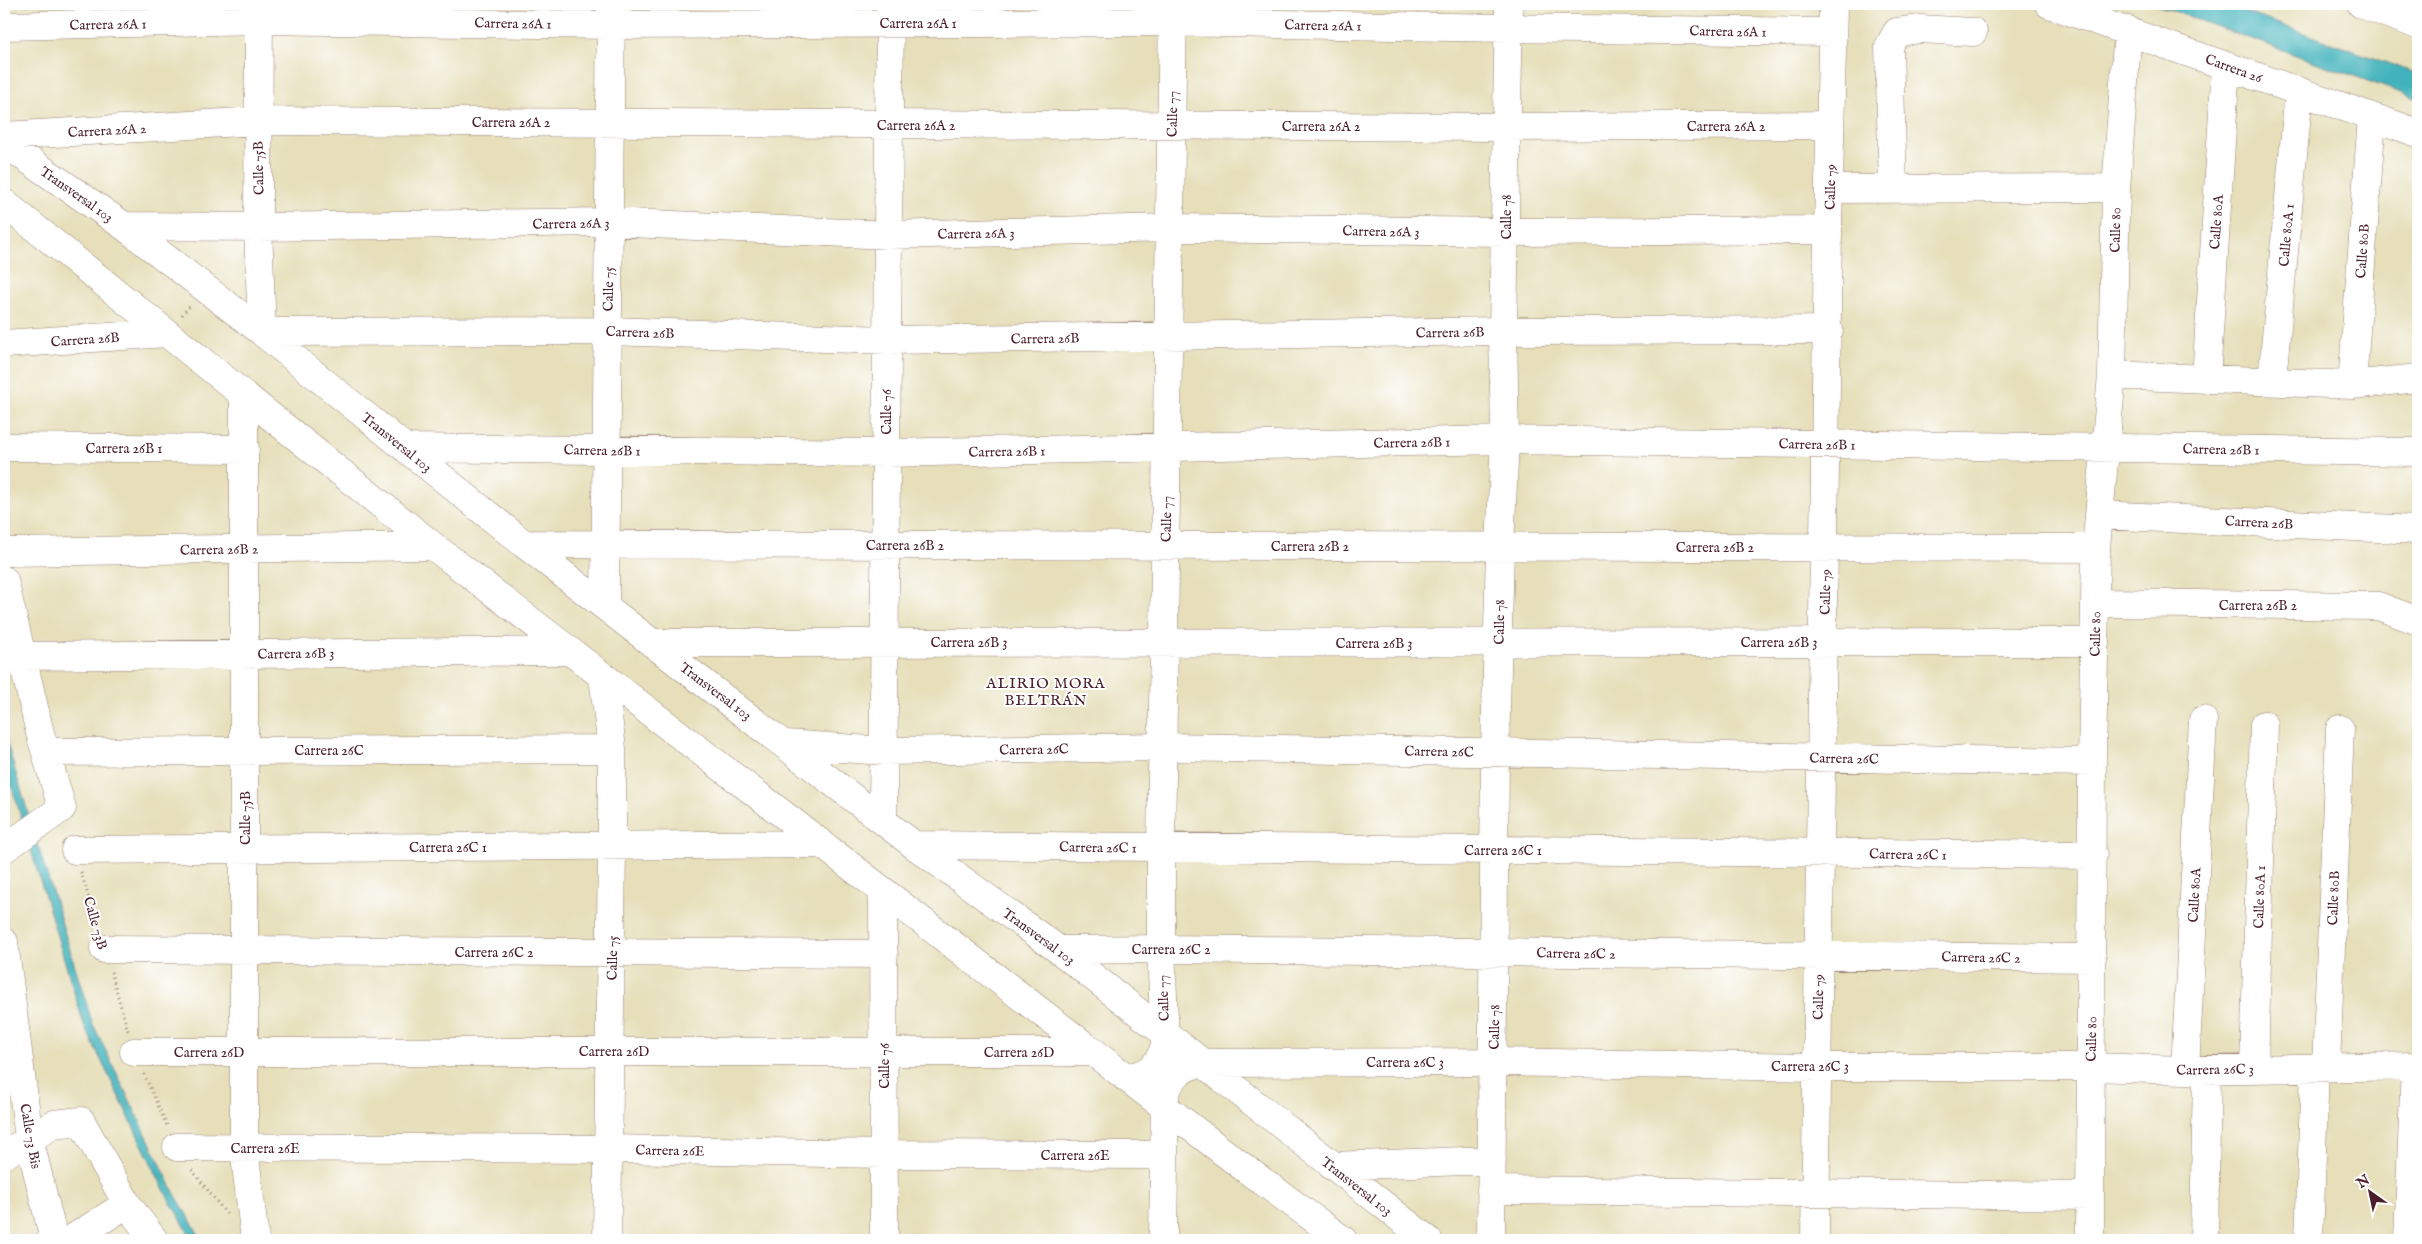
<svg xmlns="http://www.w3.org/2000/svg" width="2422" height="1244" viewBox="0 0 2422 1244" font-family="'IM FELL English',serif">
  <rect width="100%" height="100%" fill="#fff"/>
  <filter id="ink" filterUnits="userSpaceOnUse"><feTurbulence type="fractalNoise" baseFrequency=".02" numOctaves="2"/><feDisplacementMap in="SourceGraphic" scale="10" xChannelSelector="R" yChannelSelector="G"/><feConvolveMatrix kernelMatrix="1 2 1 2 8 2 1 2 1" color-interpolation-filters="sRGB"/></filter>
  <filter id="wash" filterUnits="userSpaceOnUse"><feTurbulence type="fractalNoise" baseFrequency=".0096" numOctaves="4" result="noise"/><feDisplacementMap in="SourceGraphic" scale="20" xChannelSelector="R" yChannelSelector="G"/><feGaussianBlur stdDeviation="1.12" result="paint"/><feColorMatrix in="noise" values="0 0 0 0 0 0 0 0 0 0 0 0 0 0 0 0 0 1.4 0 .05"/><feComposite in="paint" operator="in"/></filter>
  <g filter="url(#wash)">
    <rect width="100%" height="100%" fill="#e6dfba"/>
    <!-- water -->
    <path fill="#43b3bc" stroke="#466974" d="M2154,4H2223L2418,74V99Z
      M4,734L92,1022L175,1194L202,1240H193L168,1198L84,1025L4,761Z"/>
  </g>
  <g filter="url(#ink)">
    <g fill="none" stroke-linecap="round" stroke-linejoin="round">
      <defs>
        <path id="minor" d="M259,4L258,227L262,332L608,331L887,340L1503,331L1829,330
          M2049,4L2418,133
          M2361,4L2418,25
          M4,26L258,20L611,25L1173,22L1507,28L1832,32
          M4,136L257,121L1506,127L1829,125
          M4,143L124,226L262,332L524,544L914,845L1059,950L1428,1240
          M1831,189L2116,188
          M1893,189L1889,46L1897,32L1920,29L1973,32
          M4,203L433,546L1243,1167L1343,1240
          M124,226L258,227L609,222L888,235L1170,228L1506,232L1828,230
          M4,344L167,333
          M2112,375L2352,385L2418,378
          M2206,379L2226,65
          M2272,380L2299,91
          M2352,385L2372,117
          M244,396V1148L255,1240
          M4,447L245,449
          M405,448L886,453L1505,440L2418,452
          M2099,515L2418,530
          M524,544L2096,548
          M4,552L433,546
          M4,580L40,733L62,808L4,849
          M2095,603L2378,606L2418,621
          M605,605L611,4
          M652,643L2095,642
          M22,656L570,651
          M603,676L612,749V846L607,1240
          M786,744L884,751L1163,747L2092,762
          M46,752L612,749
          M883,820L890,4
          M914,845L2093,855
          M75,850L822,844
          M883,891L884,1240
          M4,942L29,1138L54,1240
          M104,949L884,954
          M1059,950L1161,949L2092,958
          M134,1052H1094
          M2326,1067L2340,729
          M2254,1068L2264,725
          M2185,1070L2203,720
          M1125,1077C1147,1076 1161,1065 1165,1043L1161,949V847L1173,4
          M177,1147L610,1149L884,1154L1163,1155
          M4,1155L54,1124L81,1121L127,1204L154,1240
          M1332,1166L1492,1160
          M1491,1190L2090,1196
          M70,1240L127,1204
          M1163,1240L1165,1094C1172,1076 1181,1067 1201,1063L1493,1062L1817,1067H2091L2185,1070L2418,1066
          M1491,1240L1495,752L1500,547L1505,440L1503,331L1509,4
          M1815,1240L1828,230L1833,4
          M2090,1240L2092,762L2096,548L2112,375L2116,188L2128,30
          M2204,1240L2207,1070
          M2309,1240L2315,1067
          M2408,1240L2415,1066"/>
      </defs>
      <!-- minor casing -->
      <use href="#minor" stroke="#987f72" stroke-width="29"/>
      <!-- path -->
      <path stroke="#987f72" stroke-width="3" stroke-dasharray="1 4" stroke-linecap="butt" d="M182,315L191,305
        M81,872L98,928
        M111,972L128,1031
        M144,1074L168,1128
        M192,1170L228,1216"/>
      <!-- minor -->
      <use href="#minor" stroke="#fff" stroke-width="28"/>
    </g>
  </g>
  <g text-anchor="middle" stroke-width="4" stroke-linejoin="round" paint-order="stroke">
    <!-- street labels -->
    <g font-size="14" fill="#4a1f2b" stroke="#fff">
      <text transform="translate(513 23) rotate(1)" y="5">Carrera 26A 1</text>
      <text x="918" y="28">Carrera 26A 1</text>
      <text transform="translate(108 24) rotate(-1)" y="5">Carrera 26A 1</text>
      <text transform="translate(1323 25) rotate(1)" y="5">Carrera 26A 1</text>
      <text transform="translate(1728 31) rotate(1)" y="5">Carrera 26A 1</text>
      <text transform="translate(2234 68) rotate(20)" y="5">Carrera 26</text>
      <text transform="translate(1172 114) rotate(-89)" y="5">Calle 77</text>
      <text x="511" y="127">Carrera 26A 2</text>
      <text x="916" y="130">Carrera 26A 2</text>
      <text x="1321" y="131">Carrera 26A 2</text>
      <text x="1726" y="131">Carrera 26A 2</text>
      <text transform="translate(107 130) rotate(-3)" y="5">Carrera 26A 2</text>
      <text transform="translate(258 168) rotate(-91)" y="5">Calle 75B</text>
      <text transform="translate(1830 187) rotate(-89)" y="5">Calle 79</text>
      <text transform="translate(77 194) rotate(35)" y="5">Transversal 103</text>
      <text transform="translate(1506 217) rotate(-90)" y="5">Calle 78</text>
      <text transform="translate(2216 222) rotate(-86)" y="5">Calle 80A</text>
      <text transform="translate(571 223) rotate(-1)" y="5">Carrera 26A 3</text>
      <text transform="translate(2115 230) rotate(-89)" y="5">Calle 80</text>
      <text transform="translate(1381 231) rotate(1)" y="5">Carrera 26A 3</text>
      <text transform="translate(976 233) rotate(-1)" y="5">Carrera 26A 3</text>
      <text transform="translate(2286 235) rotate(-85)" y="5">Calle 80A 1</text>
      <text transform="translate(2362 251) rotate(-86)" y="5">Calle 80B</text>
      <text transform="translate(608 289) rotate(-89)" y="5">Calle 75</text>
      <text transform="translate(640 332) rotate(2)" y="5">Carrera 26B</text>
      <text transform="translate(1450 332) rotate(-1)" y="5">Carrera 26B</text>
      <text transform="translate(1045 338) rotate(-1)" y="5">Carrera 26B</text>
      <text transform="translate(85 339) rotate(-4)" y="5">Carrera 26B</text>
      <text transform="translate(886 412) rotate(-90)" y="5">Calle 76</text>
      <text transform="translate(397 442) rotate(39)" y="5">Transversal 103</text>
      <text transform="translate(1412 442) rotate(-1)" y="5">Carrera 26B 1</text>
      <text transform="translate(1817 444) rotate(1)" y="5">Carrera 26B 1</text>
      <text x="124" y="453">Carrera 26B 1</text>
      <text transform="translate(2221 449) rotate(1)" y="5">Carrera 26B 1</text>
      <text transform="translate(602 450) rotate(1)" y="5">Carrera 26B 1</text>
      <text transform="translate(1007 451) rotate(-1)" y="5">Carrera 26B 1</text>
      <text transform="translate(1166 519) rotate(-89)" y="5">Calle 77</text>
      <text transform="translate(2259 522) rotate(3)" y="5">Carrera 26B</text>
      <text x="905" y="550">Carrera 26B 2</text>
      <text x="1310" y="551">Carrera 26B 2</text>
      <text x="1715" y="552">Carrera 26B 2</text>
      <text transform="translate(219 549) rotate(-1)" y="5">Carrera 26B 2</text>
      <text transform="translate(1825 592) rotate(-89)" y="5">Calle 79</text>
      <text x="2258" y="610">Carrera 26B 2</text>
      <text transform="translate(1499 622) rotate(-89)" y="5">Calle 78</text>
      <text transform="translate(2095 634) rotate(-89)" y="5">Calle 80</text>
      <text x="969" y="647">Carrera 26B 3</text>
      <text x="1779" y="647">Carrera 26B 3</text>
      <text x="1374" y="648">Carrera 26B 3</text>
      <text transform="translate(296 653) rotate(-1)" y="5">Carrera 26B 3</text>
      <text transform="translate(716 691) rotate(37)" y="5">Transversal 103</text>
      <text transform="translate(1034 749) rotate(-1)" y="5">Carrera 26C</text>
      <text x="329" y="755">Carrera 26C</text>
      <text transform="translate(1439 751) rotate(1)" y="5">Carrera 26C</text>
      <text transform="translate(1844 758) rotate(1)" y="5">Carrera 26C</text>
      <text transform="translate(245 818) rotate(-90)" y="5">Calle 75B</text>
      <text x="448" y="852">Carrera 26C 1</text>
      <text transform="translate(1098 847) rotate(1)" y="5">Carrera 26C 1</text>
      <text x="1503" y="855">Carrera 26C 1</text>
      <text transform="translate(1908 854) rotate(1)" y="5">Carrera 26C 1</text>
      <text transform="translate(2194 895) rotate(-87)" y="5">Calle 80A</text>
      <text transform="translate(2259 897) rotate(-88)" y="5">Calle 80A 1</text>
      <text transform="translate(2333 898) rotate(-88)" y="5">Calle 80B</text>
      <text transform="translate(96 923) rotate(74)" y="5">Calle 73B</text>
      <text transform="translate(1039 936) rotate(36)" y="5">Transversal 103</text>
      <text x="1171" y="954">Carrera 26C 2</text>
      <text x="494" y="957">Carrera 26C 2</text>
      <text transform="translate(1576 953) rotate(1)" y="5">Carrera 26C 2</text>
      <text transform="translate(1981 957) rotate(1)" y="5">Carrera 26C 2</text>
      <text transform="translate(612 958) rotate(-89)" y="5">Calle 75</text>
      <text transform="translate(1818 997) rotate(-89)" y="5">Calle 79</text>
      <text transform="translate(1163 998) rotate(-92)" y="5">Calle 77</text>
      <text transform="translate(1494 1027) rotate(-89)" y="5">Calle 78</text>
      <text transform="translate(2091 1039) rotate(-89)" y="5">Calle 80</text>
      <text x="614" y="1056">Carrera 26D</text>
      <text x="209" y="1057">Carrera 26D</text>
      <text x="1019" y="1057">Carrera 26D</text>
      <text x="1405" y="1067">Carrera 26C 3</text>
      <text transform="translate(884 1066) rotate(-90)" y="5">Calle 76</text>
      <text x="1810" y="1071">Carrera 26C 3</text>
      <text transform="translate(2215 1069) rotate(-1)" y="5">Carrera 26C 3</text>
      <text transform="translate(31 1136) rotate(80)" y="5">Calle 73 Bis</text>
      <text x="265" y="1153">Carrera 26E</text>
      <text transform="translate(670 1150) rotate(1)" y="5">Carrera 26E</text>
      <text x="1075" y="1160">Carrera 26E</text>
      <text transform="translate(1357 1186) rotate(38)" y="5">Transversal 103</text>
    </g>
    <!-- neighbourhood labels -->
    <g font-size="15" letter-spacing="1" fill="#4a1f2b" stroke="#fff">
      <text x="1046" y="688">ALIRIO MORA<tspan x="1046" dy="17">BELTRÁN</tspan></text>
    </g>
  </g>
  <!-- margin -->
  <rect width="2422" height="1244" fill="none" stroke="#fff" stroke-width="20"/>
  <!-- north arrow -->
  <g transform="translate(2370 1192) rotate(327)" stroke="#ffffff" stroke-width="4" paint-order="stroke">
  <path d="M0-4L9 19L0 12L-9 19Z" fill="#4a1f2b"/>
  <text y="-8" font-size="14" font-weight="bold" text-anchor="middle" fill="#4a1f2b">N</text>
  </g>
</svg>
